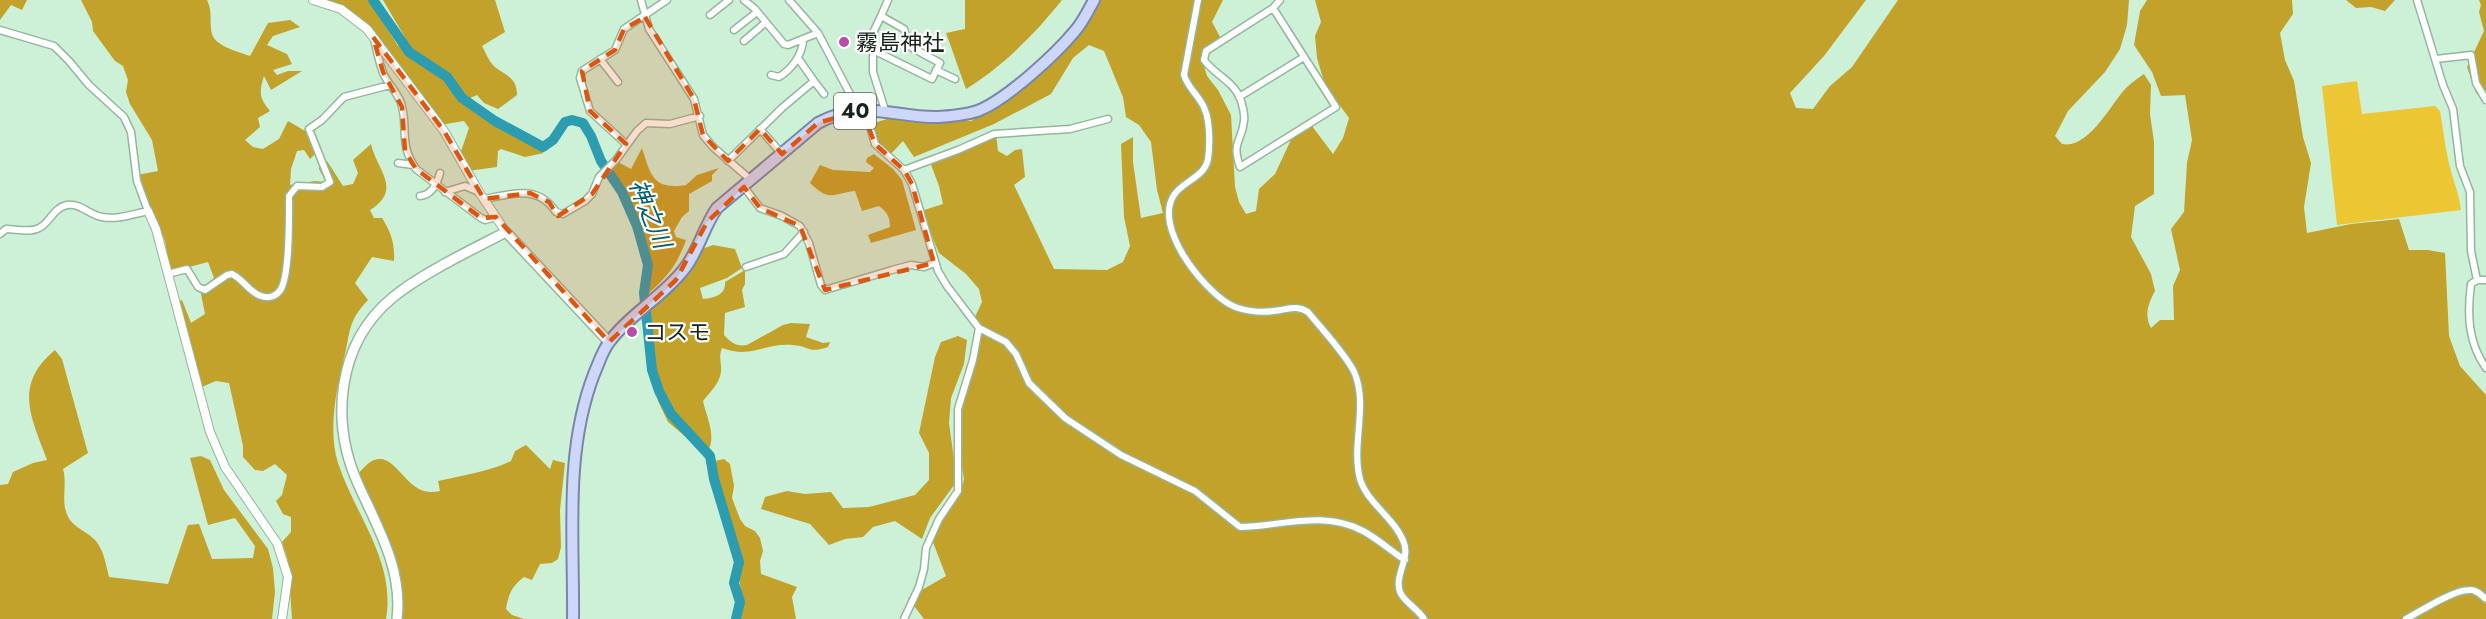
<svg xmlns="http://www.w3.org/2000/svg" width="2486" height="619" viewBox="0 0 2486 619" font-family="Jost,'Noto Sans JP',sans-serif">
  <rect width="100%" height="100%" fill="#cdf1d6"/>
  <!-- green -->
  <path fill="#edc634" d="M2357,81L2362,114L2435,106L2440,111C2443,129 2445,146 2449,164C2453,180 2459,193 2461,210L2337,225L2322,86Z"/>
  <!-- forest -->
  <path fill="#c2a22b" d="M0,0H27L22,10L11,5L0,20Z
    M81,0H207C213,12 209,22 212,34C215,46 239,52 250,56L268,23L290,20L300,27L273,36L267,45L287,54L292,64L273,70L277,75L288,71H302L271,90L264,76C259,92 259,98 270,111L258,118L260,127L245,140L253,147L263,149L279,139L288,121L312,135L316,153L310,159L304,150L297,151L291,169L290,185L315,181L326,182L319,169V159L327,161L343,186L353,184L358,173L353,160L371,144C377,171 403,189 370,210L374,218H382C391,232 395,244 394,261L372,257L355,283L368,300C347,322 351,331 344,358C336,390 328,431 338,463C355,515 396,561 386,619H292L288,561L282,542L291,532V517L283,514L276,501L282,495L287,475L275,464L263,471L255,470L243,457V446L229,383L216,381L197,389L177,303L182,300L191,323L205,314L200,289L214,278L208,262L170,272L165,241L155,217L144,205L137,175L158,171L152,140L130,104L126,92L128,80L123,66L115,61L93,31L92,22Z
    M327,0H369L398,46L407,41L383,0H495L505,32L482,46C486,53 489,62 495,67C506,76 517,77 517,95L498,109L484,103L477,95L468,99L498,123L544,153L525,157L501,149L498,151L497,167L468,171L460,154L469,128L464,121L440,125L383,47Z
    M965,0H1062C1035,34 1003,66 966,89C959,70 953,52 946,33L965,29Z
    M1101,0H1223L1212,22L1220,37L1201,56L1207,76L1218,90L1231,115L1235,187L1239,202L1246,214L1256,211L1259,189L1275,174L1296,129L1312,126L1333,154L1343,138L1349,118L1325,85L1317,58L1315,36L1321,22L1315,0H1866L1824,56L1790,93L1796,108L1813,109L1830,86L1852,67L1898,0H2129L2127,25L2120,49L2105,72L2068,111L2055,136L2062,144C2089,149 2110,105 2126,88C2131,83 2138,78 2144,74L2151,85L2150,114L2154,142V194L2135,206L2131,237L2151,274L2155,291C2148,304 2144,315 2151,328L2160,320H2174L2173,286L2180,270L2171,229L2184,212L2187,163L2192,140L2185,95L2161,96L2152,72L2134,45L2140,11L2147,0H2292L2293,14L2280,33L2285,60L2294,81L2303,137L2311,163L2304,207L2307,233L2351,224L2399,219L2409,250H2428L2445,253L2449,336L2460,366L2486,395V619H924L908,598L946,576L929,532L944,508L961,490L964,479L956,432L963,383L980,346L974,319L982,302L979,289L966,274L939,253L921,211L943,204L939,186L930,162L996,134L998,151L1007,156L1015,150L1022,149L1025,177L1014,185L1054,269L1107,270L1123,262L1130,246L1124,217L1121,144L1133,137V162L1141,218L1163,213L1157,190L1151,142L1139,125L1126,117L1123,97L1104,51L1089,45L1073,58L1051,94L994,124L914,157L903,141L889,156L873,144L871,124L893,117L922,121H971L1009,98L1060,55L1093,16Z
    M2346,0H2395L2385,11L2371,7L2356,8Z
    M2479,0H2486V101L2476,93L2467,67L2484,31L2479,12L2481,5Z
    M642,148C651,176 653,190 686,185L697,175L719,168L712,175V181L689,194V211L682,217L674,231L676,237L686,240C677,265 668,276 648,294C647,283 652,273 650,262C644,227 630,195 610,167L616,161L631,169Z
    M874,154L893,169L902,180L916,230L871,243L868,235L890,227C890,217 887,212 879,206L862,211L855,191C831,194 830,202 810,183L820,165L833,170L870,172L874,168L866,162L867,158Z
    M713,245L735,249L742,268L727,278L700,288L703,299C714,298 726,295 725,282L745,270V284L742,290L745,307L725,313L724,335C731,342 736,347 747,345L783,325L791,323L810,324L806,337L823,343L830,342L828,347C807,354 811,346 792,345C763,343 752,359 722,348C718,358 722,363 721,372C720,383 709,393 703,401C706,415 719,442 705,453L668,422L658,401L650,307L699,250Z
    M958,336L967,340L964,364L951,398L949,423L957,481L930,518L922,539L895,521L873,527L863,537L845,539L829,545L810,524L761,509L765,497L787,491L805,494L831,492L843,508L869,507L915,495L929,480V453L919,433L935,357L941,342Z
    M55,350L62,359L88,453L63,469C68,486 59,504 70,520C77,529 89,533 96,541C104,551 106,565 109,577L168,584L188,525L199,524L212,559L253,558L255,546L235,518L208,525L190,458L201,456L210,460L224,490L268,549L273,568L275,592L272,619H0V485L8,484L13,472L33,463L47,460C31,417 13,385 55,350Z
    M526,445L550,469L553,460L565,463L560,510L561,547L558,559L552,563L540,564L532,580L524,577C512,586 508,595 506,609L512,615L524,619H398V580L356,476C361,471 367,463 374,460C398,451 406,500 440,491L438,481C464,475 487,472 511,461L515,451Z
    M724,459L730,464L734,486L732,498L740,519L745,526L755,531L760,538L763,551L760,561L761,574L797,587L792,597L796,619H741C745,577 725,502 710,462Z"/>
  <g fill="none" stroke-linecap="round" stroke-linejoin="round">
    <!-- river -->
    <path stroke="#2c9db1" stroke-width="10" d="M373,0L409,52L447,77L462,98L495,121L543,147L553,140L565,122L572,120L583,123L591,136L601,161L622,192L637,226L648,265L644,293L652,370L659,391L671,414L710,456L714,479L739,562L734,583L740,602L736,619"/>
    <defs>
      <path id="minor" d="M641,0L649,29L694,99L703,135L713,147L751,180
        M744,0L755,9L784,44L788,45L818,33
        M789,0L818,33L850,94L869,123L875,144L904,170L912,184L938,271L947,286L979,328L1006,342L1016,354L1029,383L1065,418L1121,455L1195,491L1240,527C1282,526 1324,510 1363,531C1378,539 1391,551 1405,560
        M1198,0L1184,75C1188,89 1201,97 1205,110C1210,122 1210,146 1208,159C1205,177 1183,181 1174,195C1153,227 1202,288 1229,304C1241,311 1260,313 1273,311C1287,310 1296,304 1308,312C1320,327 1349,358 1355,374C1368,407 1351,445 1360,479C1367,503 1395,518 1404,543C1410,559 1394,576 1400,592C1404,602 1418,609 1424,619
        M2417,0L2443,85L2453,109L2460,166L2470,192L2471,251L2477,280
        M1273,8L1336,107L1240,167C1231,141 1242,142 1244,121C1245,115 1242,103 1240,98C1234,82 1214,74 1204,60L1206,51Z
        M1273,8L1280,0
        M710,15L729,0
        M881,16L888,0
        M0,30L54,46L69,61L89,85L124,117L131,132L137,181L148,211C133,214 117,220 102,217C89,215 81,203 67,205C53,208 50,223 39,228C30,233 16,229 6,229L0,234
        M734,30L757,12
        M374,39C377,51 379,64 384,75C389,85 397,92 401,103C409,128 398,143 416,169L481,218L485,220L496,217
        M744,41L765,23
        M873,50L872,35L881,16L904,29L909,46L940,63L932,79L873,50V72L885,110
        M600,59L618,82
        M2436,59L2471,55L2476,83L2486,100
        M936,70L955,79
        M771,75L779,77C792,69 803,54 803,39
        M814,81L824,94
        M1239,97L1304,57
        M760,129L782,154
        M626,144L590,111L580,78L582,71L615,50L624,29L667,0
        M728,161L782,108L814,81L800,61
        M398,163L413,165
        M904,170L958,150L994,134L1070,129L1108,119
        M744,187L760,208L782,216L800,226L809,243L821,285L825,290L892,270L911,265L924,267L934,263
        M445,192L465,186L479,192
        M420,196C432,195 437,184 440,173
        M484,199C511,194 538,184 556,212L563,214L585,201L592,194L599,177L616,160L637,131L646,123L670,124L700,116
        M746,267L784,254L804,232
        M168,274L187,269L198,287L205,290L227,275L232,274C243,279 250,293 261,296C269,299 277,296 281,289C290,272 289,217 289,196L297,186L322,187L330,182L309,129L322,120L344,97L390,85
        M2486,280H2477L2471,284C2467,314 2468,343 2486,368
        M904,619L919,587L924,569L926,548L939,519L958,491V409L973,360L979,328
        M2406,619C2421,611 2453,590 2469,590C2476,589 2481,595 2486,599"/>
      <path id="tertiary" d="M313,0L341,9L367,29L444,131L479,192L506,232
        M148,211L156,229L210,432L225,467L277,543L288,577L282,619"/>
      <path id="secondary" d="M397,619C403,570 378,528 359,486C330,423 336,345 392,298C421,274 471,250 506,232L609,342"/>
      <path id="primary" d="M573,619C574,537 564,452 594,374C599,363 602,351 610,341C631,313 664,296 685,268C699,250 704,226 717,208L818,123C866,98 892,118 939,117C952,116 968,115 980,110C1008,98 1055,55 1075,31C1083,22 1088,11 1094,0"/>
    </defs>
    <!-- minor casing -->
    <use href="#minor" stroke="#94b69d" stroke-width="9"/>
    <!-- tertiary casing -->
    <use href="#tertiary" stroke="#94b69d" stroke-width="10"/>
    <!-- secondary casing -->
    <use href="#secondary" stroke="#94b69d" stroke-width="12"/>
    <!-- primary casing -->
    <use href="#primary" stroke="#7887aa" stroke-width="14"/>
    <!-- minor -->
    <use href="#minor" stroke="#fff" stroke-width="6"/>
    <!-- tertiary -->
    <use href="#tertiary" stroke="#fff" stroke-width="8"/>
    <!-- secondary -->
    <use href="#secondary" stroke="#fff" stroke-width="9"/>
    <!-- primary -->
    <use href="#primary" stroke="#cdd7fa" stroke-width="10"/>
  </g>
  <!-- marked area -->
  <path fill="#de560d" fill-opacity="0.2" stroke="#de560d" stroke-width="4.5" stroke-dasharray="12 8" stroke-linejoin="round" d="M645,17L694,99L703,135L728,161L760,129L782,154L818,123L862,110L875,144L904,170L912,184L934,263L825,290L800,226L760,208L744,187L707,222L676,280L609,342L496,217L481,218L416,169L405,151L402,107L383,72L373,37L444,131L484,199L530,193L549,202L558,216L592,194L626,144L590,111L582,71L615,50L624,29Z"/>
  <!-- markers -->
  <g fill="#b94cab" stroke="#fff" stroke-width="2">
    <circle cx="844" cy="42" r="6"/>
    <circle cx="632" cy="332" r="6"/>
  </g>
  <g text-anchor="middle" stroke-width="4.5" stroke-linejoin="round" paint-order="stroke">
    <!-- shield labels -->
    <rect fill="#fff" stroke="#5d665f" stroke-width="1.5" x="834" y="93" width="42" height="36" rx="4.5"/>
    <g font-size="21" font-weight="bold" fill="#17241a">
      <text x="855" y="118">40</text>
    </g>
    <!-- poi labels -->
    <g font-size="22" fill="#17241a" stroke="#fff" text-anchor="start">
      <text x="856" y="50">霧島神社</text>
      <text x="644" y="340">コスモ</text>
    </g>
    <!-- water labels -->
    <g font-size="24" font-style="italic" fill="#006170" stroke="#fff">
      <text transform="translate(650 214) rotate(68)" y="8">神之川</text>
    </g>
  </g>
</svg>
